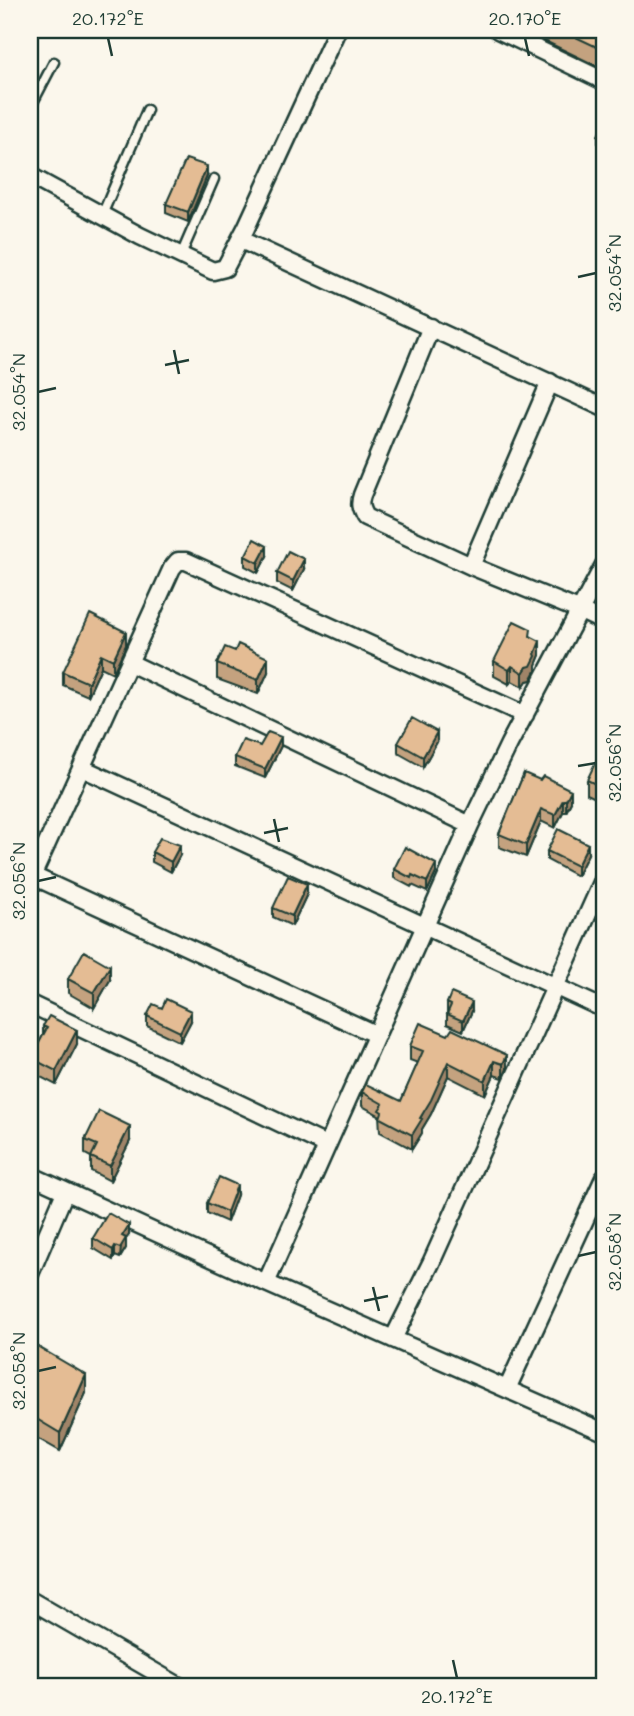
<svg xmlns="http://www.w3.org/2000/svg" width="634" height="1716" viewBox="0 0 634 1716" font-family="Mali,sans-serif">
  <rect width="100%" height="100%" fill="#fbf7ec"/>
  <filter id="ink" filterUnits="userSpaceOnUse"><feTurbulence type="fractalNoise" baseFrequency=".0143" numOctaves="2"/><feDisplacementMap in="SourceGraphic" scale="14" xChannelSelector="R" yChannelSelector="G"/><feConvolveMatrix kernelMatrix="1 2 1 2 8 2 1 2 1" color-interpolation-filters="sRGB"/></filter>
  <g filter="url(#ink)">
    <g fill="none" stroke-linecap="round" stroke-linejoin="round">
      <defs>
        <path id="service" d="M30,108L54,62
          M102,215L147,110
          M181,255L214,179"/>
        <path id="minor" d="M498,30L604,81
          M30,176L140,236L213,271L225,268L246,228L337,30
          M241,240L604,408
          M431,327L362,495C359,504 360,508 365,517L471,566L581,611L604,622
          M471,566L550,382
          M130,663L470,825
          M82,768L604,1009
          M33,876L377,1035
          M30,881L172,568L178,561H186L525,715
          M30,1004L326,1145
          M30,1175L266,1283L604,1432
          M30,1274L65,1192
          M266,1283L470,825L509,744L604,565
          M393,1339L431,1263L604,878
          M507,1389L604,1178
          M30,1600L179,1686"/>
      </defs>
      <!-- service casing -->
      <use href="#service" stroke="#1f3d34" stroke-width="13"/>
      <!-- minor casing -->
      <use href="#minor" stroke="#1f3d34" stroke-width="21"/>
      <!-- service -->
      <use href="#service" stroke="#fbf7ec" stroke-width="8"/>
      <!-- minor -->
      <use href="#minor" stroke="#fbf7ec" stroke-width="16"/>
    </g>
    <!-- wall -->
    <path fill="#c4a27f" stroke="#1f3d34" stroke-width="2" d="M522,30H604V63L601,68Z
      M604,123V157L598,154V136Z
      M207,176L188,222L166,213V204Z
      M245,556H267L258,573L245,566Z
      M304,569L293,591L277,583V573Z
      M126,632V645L113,673L101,667L88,696L63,685V672Z
      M531,637L540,655L536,665V671L531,680L527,681L523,687L512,681L509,684L494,676V661Z
      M217,664L268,672L258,694L217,679Z
      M437,742L423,767L398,753V743Z
      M260,746H281L265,778L235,766V757Z
      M604,755V802L587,794V780Z
      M524,773L571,802L566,812H563L555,828L541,821L526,857L499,847V834Z
      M547,851L588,854L577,876L547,860Z
      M152,852L180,855L171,872L152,862Z
      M394,869L436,873L427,892L412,885L411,887L394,878Z
      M307,894L292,926L273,917V908Z
      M68,979L110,980L94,1008L68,993Z
      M447,1003L472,1011L463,1031L447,1024Z
      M147,1016L191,1021L180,1042L147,1026Z
      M43,1026L77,1044L56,1085L31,1072V1058L43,1035Z
      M448,1035L507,1055V1069L503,1078L494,1075L485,1095L448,1076L431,1114L422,1129V1133L412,1149L380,1132L379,1115L362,1106V1092L401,1101L418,1063L410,1060V1046Z
      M85,1140L130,1141L110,1181L91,1171V1157L85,1154Z
      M237,1195L227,1222L207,1213V1203Z
      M129,1235L126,1239V1248L120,1258L115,1256L113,1260L93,1248V1238Z
      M30,1342L86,1393L60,1451L30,1434Z"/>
    <!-- shaded-wall -->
    <path fill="#a08468" stroke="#1f3d34" stroke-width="2" d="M604,44V63L601,68V49Z
      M207,166V176L188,222V212Z
      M267,546V556L258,573V563Z
      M304,559V569L293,591V581Z
      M126,632V645L113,673V660Z
      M540,641V655L536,665V671L531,680L527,681L523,687V673L535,654Z
      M101,654V667L88,696V683Z
      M268,658V672L258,694V680Z
      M512,666V681L509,684V670Z
      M437,732V742L423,767V757Z
      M281,737V746L265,778V769Z
      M571,790V802L566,812V800Z
      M563,800V812L555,828V815Z
      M541,809V821L526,857V845Z
      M588,844V854L577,876V866Z
      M180,845V855L171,872V862Z
      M436,864V873L427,892V882Z
      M307,884V894L292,926V916Z
      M110,966V980L94,1008V993Z
      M472,1002V1011L463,1031V1021Z
      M191,1011V1021L180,1042V1032Z
      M77,1030V1044L56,1085V1071Z
      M507,1055V1069L503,1078V1064Z
      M494,1061V1075L485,1095V1081Z
      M448,1062V1076L431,1114L422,1129V1133L412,1149V1135Z
      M130,1126V1141L110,1181V1166Z
      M237,1185V1195L227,1222V1212Z
      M129,1225V1235L126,1239V1248L120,1258L122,1236Z
      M115,1246V1256L113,1260V1250Z
      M86,1375V1393L60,1451V1433Z"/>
    <!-- building -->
    <path fill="#e4bc94" stroke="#1f3d34" stroke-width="2" d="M561,30H604V44L601,49Z
      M604,123V138L598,136Z
      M186,159L207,166L188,212L166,204Z
      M254,539L267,546L258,563L245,556Z
      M288,551L304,559L293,581L277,573Z
      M90,614L126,632L113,660L101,654L88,683L63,672Z
      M514,621L531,629L530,636L540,641L535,654L536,656L531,666L527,667L523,673L512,666L509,670L494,661Z
      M238,644L268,658L258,680L217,664L225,647L235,651Z
      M412,718L437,732L423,757L398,743Z
      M268,732L281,737L265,769L235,757L243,740L260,746Z
      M600,753L604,755V788L587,780Z
      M524,773L540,780L543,776L571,790L566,800H563L555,815L541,809L526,845L499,834Z
      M558,829L588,844L577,866L547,851Z
      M160,838L180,845L171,862L152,852Z
      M405,847L436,864L427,882L412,875L411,878L394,869Z
      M288,876L307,884L292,916L273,908Z
      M84,951L110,966L94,993L68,979Z
      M451,993L472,1002L463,1021L447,1014L451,1005L447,1003Z
      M166,999L191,1011L180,1032L147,1016L153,1004L162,1008Z
      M49,1016L77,1030L56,1071L31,1058L47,1028L43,1026Z
      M420,1023L448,1035L452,1029L507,1055L503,1064L494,1061L485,1081L448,1062L431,1100L420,1118L422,1119L412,1135L380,1118L382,1112L379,1110L383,1104L362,1092L366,1084L401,1101L423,1051L410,1046Z
      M99,1111L130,1126L110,1166L91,1157L97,1145L85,1140Z
      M219,1177L237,1185L227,1212L207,1203Z
      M108,1213L129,1225L122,1236L126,1238L120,1248L115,1246L113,1250L93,1238Z
      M30,1342L86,1375L60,1433L30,1415Z
      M30,1679L42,1686H30Z"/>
  </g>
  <!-- ticks -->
  <path fill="none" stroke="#1f3d34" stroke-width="2.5" d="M108,38L112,56M525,38L529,56M578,277L596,273M174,350L179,374M165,365L189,360M38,392L56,388M578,766L596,763M274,819L279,842M264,833L288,828M38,881L56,877M578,1256L596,1252M373,1287L379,1311M364,1301L388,1296M38,1371L56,1367M453,1660L457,1678"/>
  <!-- margin -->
  <rect width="634" height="1716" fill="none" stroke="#fbf7ec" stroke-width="77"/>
  <rect x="38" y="38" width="558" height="1640" fill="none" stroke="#1f3d34" stroke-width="2.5"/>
  <g font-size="18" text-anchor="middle" fill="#1f3d34">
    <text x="108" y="25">20.172°E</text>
    <text x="525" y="25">20.170°E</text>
    <text transform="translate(615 273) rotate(-90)" y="6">32.054°N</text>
    <text transform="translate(19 392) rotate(-90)" y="6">32.054°N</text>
    <text transform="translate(615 763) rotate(-90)" y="6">32.056°N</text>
    <text transform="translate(19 881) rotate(-90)" y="6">32.056°N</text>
    <text transform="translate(615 1252) rotate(-90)" y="6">32.058°N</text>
    <text transform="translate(19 1371) rotate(-90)" y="6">32.058°N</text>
    <text x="457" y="1703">20.172°E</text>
  </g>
</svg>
